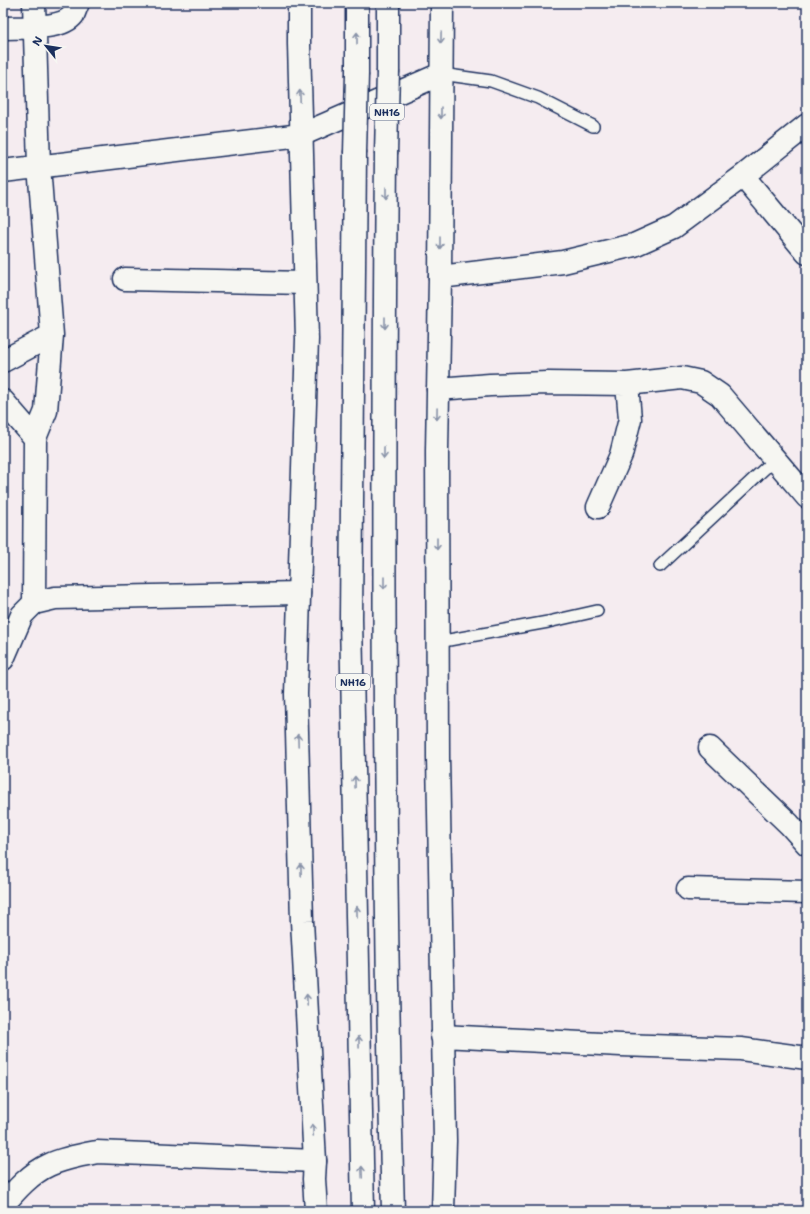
<svg xmlns="http://www.w3.org/2000/svg" width="810" height="1214" viewBox="0 0 810 1214" font-family="'Shantell Sans',sans-serif">
  <rect width="100%" height="100%" fill="#f5ecf0"/>
  <filter id="ink" filterUnits="userSpaceOnUse"><feTurbulence type="fractalNoise" baseFrequency=".025" numOctaves="2"/><feDisplacementMap in="SourceGraphic" scale="8" xChannelSelector="R" yChannelSelector="G"/><feConvolveMatrix kernelMatrix="1 2 1 2 8 2 1 2 1" color-interpolation-filters="sRGB"/></filter>
  <g filter="url(#ink)">
    <g fill="none" stroke-linecap="round" stroke-linejoin="round">
      <defs>
        <path id="lane" d="M441,74L491,81L538,98L593,126
          M660,566L775,459
          M438,642L548,622L597,611"/>
        <path id="street" d="M3,28C20,27 62,30 73,15C75,11 76,7 78,3
          M3,171L301,135L441,74
          M743,176L807,253
          M440,277L563,262L634,245L674,227L743,176L807,125
          M125,279L305,283
          M3,361L52,335
          M438,389L490,385L548,383L627,384L682,378L701,382L720,395L807,497
          M3,401L35,438
          M598,507L621,455L630,419L627,384
          M34,603L35,438L46,411L52,335L39,166L34,3
          M3,659L22,615L34,603L55,598L299,593
          M710,748L789,824L807,844
          M688,889L807,892
          M442,1036L621,1045L741,1049L807,1058
          M3,1205C16,1190 31,1173 49,1165C64,1158 81,1155 97,1152L315,1161"/>
        <path id="secondary" d="M299,3V44L307,339L296,694L302,921L315,1161L314,1179L316,1211
          M442,3L440,277L437,451L438,757L445,1141L443,1211"/>
        <path id="highway" d="M388,71V3
          M357,74V3
          M355,153L351,619L363,1211
          M386,154C383,506 383,859 393,1211"/>
      </defs>
      <!-- lane casing -->
      <use href="#lane" stroke="#1b2f5e" stroke-width="14"/>
      <!-- street casing -->
      <use href="#street" stroke="#1b2f5e" stroke-width="25"/>
      <!-- secondary casing -->
      <use href="#secondary" stroke="#1b2f5e" stroke-width="25"/>
      <!-- highway casing -->
      <use href="#highway" stroke="#1b2f5e" stroke-width="25"/>
      <!-- lane -->
      <use href="#lane" stroke="#f6f6f2" stroke-width="11"/>
      <!-- street -->
      <use href="#street" stroke="#f6f6f2" stroke-width="22"/>
      <!-- secondary -->
      <use href="#secondary" stroke="#f6f6f2" stroke-width="22"/>
      <!-- highway -->
      <use href="#highway" stroke="#f6f6f2" stroke-width="22"/>
      <defs>
        <path id="highway-bridge" d="M355,153L357,74
          M386,154L388,71"/>
      </defs>
      <!-- highway-bridge casing -->
      <use href="#highway-bridge" stroke="#1b2f5e" stroke-width="25" stroke-linecap="butt"/>
      <!-- highway-bridge -->
      <use href="#highway-bridge" stroke="#f6f6f2" stroke-width="22"/>
    </g>
    <!-- one-way arrows -->
    <defs><path id="oneway-shaft" d="M-6 0H5M1.5-3L5.5 0L1.5 3" fill="none" stroke-width="1.6" stroke-linecap="round" stroke-linejoin="round"/></defs>
    <g stroke="#8892a8">
      <use href="#oneway-shaft" transform="translate(357 38) rotate(-90)"/>
      <use href="#oneway-shaft" transform="translate(441 38) rotate(91)"/>
      <use href="#oneway-shaft" transform="translate(300 96) rotate(-92)"/>
      <use href="#oneway-shaft" transform="translate(441 113) rotate(90)"/>
      <use href="#oneway-shaft" transform="translate(386 193) rotate(90)"/>
      <use href="#oneway-shaft" transform="translate(440 243) rotate(90)"/>
      <use href="#oneway-shaft" transform="translate(385 323) rotate(90)"/>
      <use href="#oneway-shaft" transform="translate(437 414) rotate(91)"/>
      <use href="#oneway-shaft" transform="translate(384 453) rotate(90)"/>
      <use href="#oneway-shaft" transform="translate(437 544) rotate(90)"/>
      <use href="#oneway-shaft" transform="translate(384 583) rotate(90)"/>
      <use href="#oneway-shaft" transform="translate(298 740) rotate(-92)"/>
      <use href="#oneway-shaft" transform="translate(355 782) rotate(-91)"/>
      <use href="#oneway-shaft" transform="translate(301 870) rotate(-92)"/>
      <use href="#oneway-shaft" transform="translate(357 912) rotate(-91)"/>
      <use href="#oneway-shaft" transform="translate(307 1000) rotate(-93)"/>
      <use href="#oneway-shaft" transform="translate(359 1042) rotate(-91)"/>
      <use href="#oneway-shaft" transform="translate(313 1130) rotate(-93)"/>
      <use href="#oneway-shaft" transform="translate(362 1172) rotate(-92)"/>
    </g>
  </g>
  <g text-anchor="middle" stroke-width="4" stroke-linejoin="round" paint-order="stroke">
    <!-- shield labels -->
    <g fill="#f6f6f2" stroke="#5d6b8a" stroke-width="1">
      <rect x="370" y="104" width="34" height="16" rx="3"/>
      <rect x="336" y="674" width="34" height="16" rx="3"/>
    </g>
    <g font-size="10" font-weight="bold" fill="#1b2f5e">
      <text x="387" y="116">NH16</text>
      <text x="353" y="686">NH16</text>
    </g>
  </g>
  <!-- margin -->
  <rect width="810" height="1214" fill="none" stroke="#f6f6f2" stroke-width="16"/>
  <rect x="8" y="8" width="794" height="1198" fill="none" stroke="#1b2f5e" stroke-width="1.5" filter="url(#ink)"/>
  <!-- north arrow -->
  <g transform="translate(46 46) rotate(300)" stroke="#f6f6f2" stroke-width="3" paint-order="stroke">
  <path d="M0-3L7 15L0 10L-7 15Z" fill="#1b2f5e"/>
  <text y="-6" font-size="11" font-weight="bold" text-anchor="middle" fill="#1b2f5e">N</text>
  </g>
</svg>
